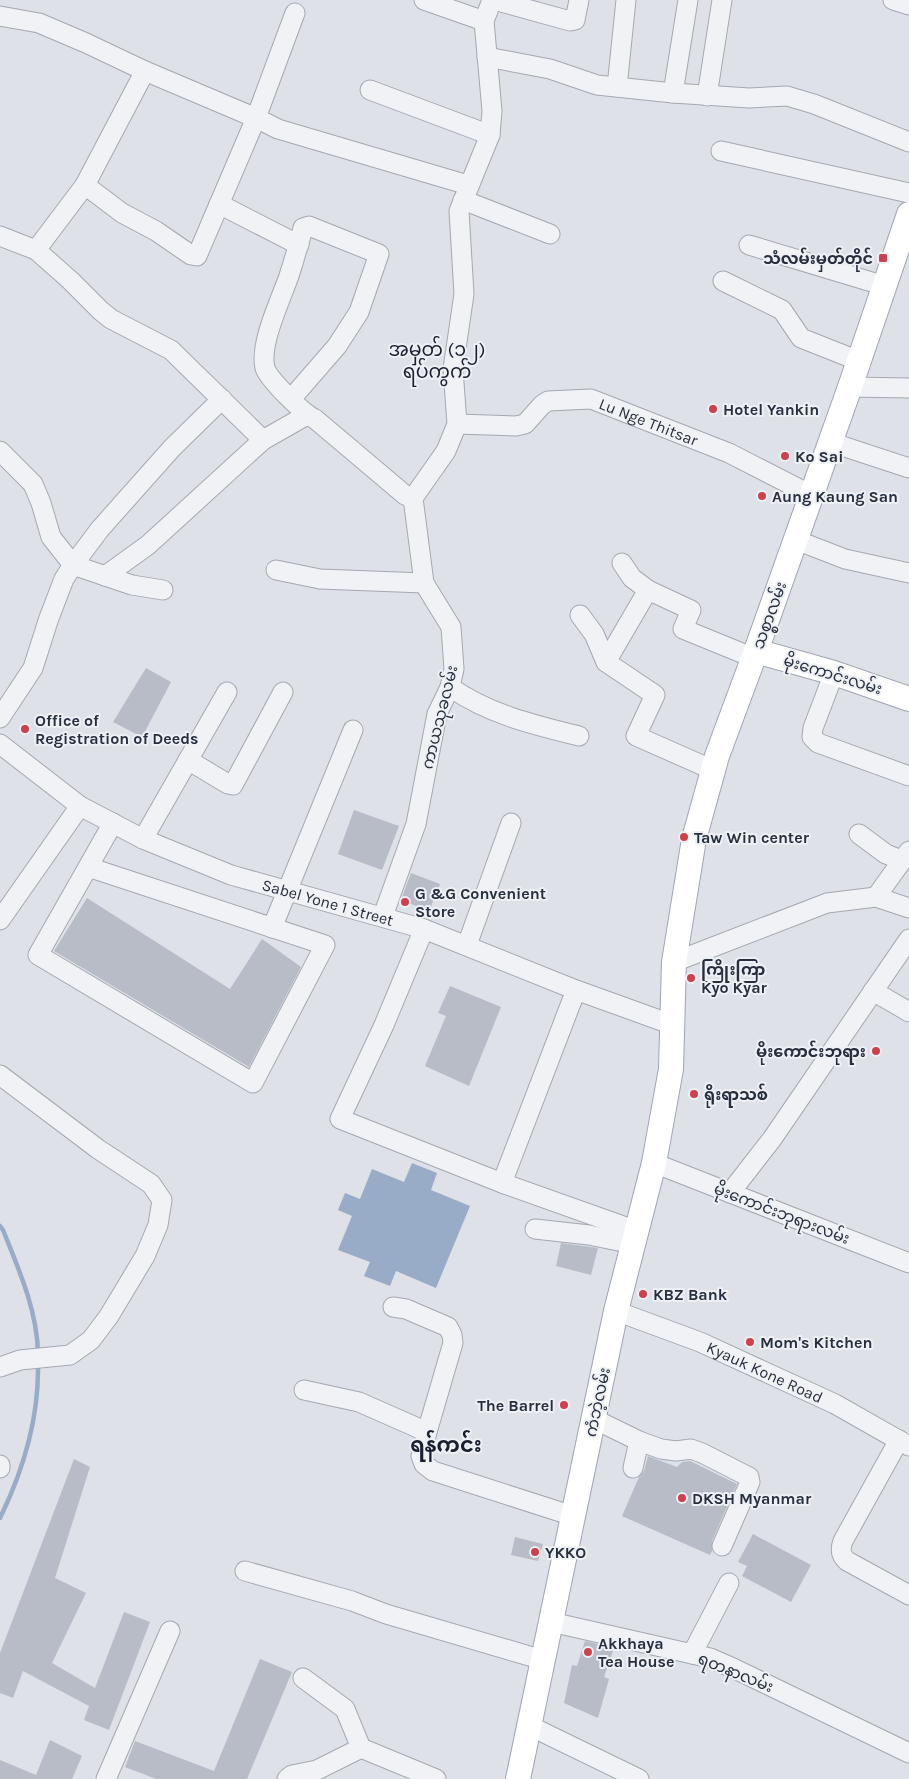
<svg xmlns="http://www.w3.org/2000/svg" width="909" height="1779" viewBox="0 0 909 1779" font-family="Karla,'Noto Sans Myanmar',sans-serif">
  <rect width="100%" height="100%" fill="#dee1e7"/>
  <!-- water -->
  <path fill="#98acc8" d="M412,1163L437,1173L431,1190L470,1206L436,1288L396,1271L390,1286L364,1276L370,1262L338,1250L352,1216L338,1210L345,1193L360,1199L372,1169L404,1182Z"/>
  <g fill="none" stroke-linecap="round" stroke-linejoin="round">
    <!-- stream -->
    <path stroke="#98acc8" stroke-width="4.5" d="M0,1226L3,1230C19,1270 37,1310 38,1353
      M0,1518C23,1471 39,1417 38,1364"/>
  </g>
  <!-- building -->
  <path fill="#b8bcc7" d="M146,668L171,682L142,737L113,722Z
    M354,810L399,826L382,870L338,854Z
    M411,873L440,884L429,911L401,900Z
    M87,898L230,989L262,939L301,967L249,1067L54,951Z
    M450,986L501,1007L469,1086L425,1066L446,1016L438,1013Z
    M561,1243L598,1248L591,1275L556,1266Z
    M648,1456L677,1467L682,1462L690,1461L737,1484L712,1541V1551L710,1555L622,1516L639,1477L644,1471Z
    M74,1459L90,1467L55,1578L86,1593L52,1663L95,1688L124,1612L150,1622L109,1730L84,1720L89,1706L23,1671L13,1698L0,1693V1653Z
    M753,1534L811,1565L791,1602L742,1576L747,1566L738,1562Z
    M515,1537L543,1544L538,1561L511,1555Z
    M585,1641L614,1648L604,1677L609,1679L598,1718L564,1703L572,1665L577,1666Z
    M260,1659L292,1672L247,1779H156L125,1767L135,1741L214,1771Z
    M50,1740L82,1756L72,1779H0V1760L36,1775Z"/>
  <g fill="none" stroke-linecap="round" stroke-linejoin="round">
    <defs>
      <g id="minor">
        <path d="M424,0L484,21"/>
        <path d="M494,0L570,21L575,20L579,0"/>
        <path d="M893,0L909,5"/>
        <path d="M0,16L39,23L86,43L145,71L256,118L278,129L468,185"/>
        <path d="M487,57L550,69L597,85L673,93L749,98L787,96L814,104L909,142"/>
        <path d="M617,87L626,0"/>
        <path d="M370,90L490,135"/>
        <path d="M673,93L688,0"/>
        <path d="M707,96L722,0"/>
        <path d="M721,151L909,193"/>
        <path d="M85,185L122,213L156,231L191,255L197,256L256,118L295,13"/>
        <path d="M463,200L550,234"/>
        <path d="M219,204L299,245"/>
        <path d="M0,236L36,250L70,280L101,311L111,319L171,350L263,440"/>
        <path d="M749,245L885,286"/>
        <path d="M36,250L85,185L145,71"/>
        <path d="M723,281L782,310L801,338L859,361"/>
        <path d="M850,387L909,388"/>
        <path d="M291,399L337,346L359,312L379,254L309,226L303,228C299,244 294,260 289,276C281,299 259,344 265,368C269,380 304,414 315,419L405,495L413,498"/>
        <path id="s1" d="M457,424L516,426L525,424L542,405L548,401L591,399L729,453L811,495"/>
        <path d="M830,442L909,468"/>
        <path d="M0,451L33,484L41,503L51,537L73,565L132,585L163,590"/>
        <path d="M796,540L845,559L909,573"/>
        <path d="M622,563L632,578L648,590L691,610L683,629L754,658"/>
        <path d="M276,570L320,579L424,583"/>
        <path d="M105,576L148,545L263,440L307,415"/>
        <path d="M580,615L594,634L606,662L655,695L636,736L713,770"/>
        <path d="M606,662L648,590"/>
        <path d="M834,673L813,728L812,737L818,743L909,776"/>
        <path d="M450,687C488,714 534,725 579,736"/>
        <path d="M0,718L33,668L49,618L64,579L73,565L100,529L172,448L222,399"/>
        <path id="s2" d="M0,744L80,806L143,839L231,875L424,929L576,990L673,1025"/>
        <path d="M188,760L228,784L233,785L283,692"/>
        <path d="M859,834L886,854L901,860"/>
        <path d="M143,839L227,692"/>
        <path d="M88,867L325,945L253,1083L38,955L113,823"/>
        <path d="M876,897L909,851"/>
        <path d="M383,916L416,824L437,714L450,687L454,669L451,627L424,583L413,498L446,451L457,424L453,369L464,294L459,211L490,135L492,111L484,21L492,0"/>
        <path d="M0,920L80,806"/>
        <path d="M272,928L353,730"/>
        <path d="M424,929L384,1025L340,1119L502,1183L637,1231"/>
        <path d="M467,945L511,823"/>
        <path d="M674,962L827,903L876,897L909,908"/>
        <path d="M873,991L909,1012"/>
        <path d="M0,1075L98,1149L151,1184L162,1200L158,1225L145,1256L109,1316L91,1340L70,1355L20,1360L0,1367"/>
        <path d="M654,1163L909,1263"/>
        <path d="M502,1183L576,990"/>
        <path d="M730,1193L772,1139L909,939"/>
        <path d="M535,1229L589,1235L633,1244"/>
        <path d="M393,1307L406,1309L448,1327L452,1335L453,1343L427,1432L421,1456L424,1464L433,1471L573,1516"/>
        <path id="s3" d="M616,1311L700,1342L835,1404L909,1446"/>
        <path d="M304,1390L359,1402L427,1432"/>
        <path d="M594,1419L639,1441L661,1449L676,1451L691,1449L702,1453L749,1477L750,1482L722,1546"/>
        <path d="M899,1440L843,1541C840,1549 840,1555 847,1561L909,1595"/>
        <path d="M0,1465V1468"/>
        <path d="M633,1468L639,1441"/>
        <path d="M245,1571L352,1601L386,1614L543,1660"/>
        <path d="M551,1622L710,1658L733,1668L909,1753"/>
        <path d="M692,1654L729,1583"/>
        <path d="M303,1678L345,1709L361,1748L436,1779"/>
        <path d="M530,1726L639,1779"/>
        <path d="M106,1779L170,1631"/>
        <path d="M287,1779L292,1775L317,1770L361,1748"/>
      </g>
      <path id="major" d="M756,651L834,673L909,699
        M518,1779L616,1311L654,1163L671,1069L674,962L694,839L717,756L756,651L850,387L909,214"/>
    </defs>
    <!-- minor casing -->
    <use href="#minor" stroke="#a3a8b1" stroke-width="21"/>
    <!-- major casing -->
    <use href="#major" stroke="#9da4b3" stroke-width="26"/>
    <!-- minor -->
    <use href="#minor" stroke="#f0f2f6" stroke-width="19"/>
    <!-- major -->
    <use href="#major" stroke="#fff" stroke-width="24"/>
  </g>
  <!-- markers -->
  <g fill="#ce414c" stroke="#edf0f5" stroke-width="2">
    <rect x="878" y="253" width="10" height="10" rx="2.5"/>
    <circle cx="713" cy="409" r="5"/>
    <circle cx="785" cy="456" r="5"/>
    <circle cx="762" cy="496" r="5"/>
    <circle cx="25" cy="729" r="5"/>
    <circle cx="684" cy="837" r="5"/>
    <circle cx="405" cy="902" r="5"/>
    <circle cx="691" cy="978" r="5"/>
    <circle cx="876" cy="1051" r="5"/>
    <circle cx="694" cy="1094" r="5"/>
    <circle cx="643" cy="1294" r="5"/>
    <circle cx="750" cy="1342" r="5"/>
    <circle cx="564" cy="1405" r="5"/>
    <circle cx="682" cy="1498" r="5"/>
    <circle cx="535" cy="1552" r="5"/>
    <circle cx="588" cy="1652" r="5"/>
  </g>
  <g text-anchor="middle" stroke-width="4" stroke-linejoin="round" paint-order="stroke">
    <!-- poi labels -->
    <g font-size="16" font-weight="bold" fill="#272e3e" stroke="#edf0f5" text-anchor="start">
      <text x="873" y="264" text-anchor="end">သံလမ်းမှတ်တိုင်</text>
      <text x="723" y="415">Hotel Yankin</text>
      <text x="795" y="462">Ko Sai</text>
      <text x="772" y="502">Aung Kaung San</text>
      <text x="35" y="726">Office of<tspan x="35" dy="18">Registration of Deeds</tspan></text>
      <text x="694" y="843">Taw Win center</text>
      <text x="415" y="899">G &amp;G Convenient<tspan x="415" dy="18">Store</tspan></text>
      <text x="701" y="975">ကြိုးကြာ<tspan x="701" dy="18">Kyo Kyar</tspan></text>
      <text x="866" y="1057" text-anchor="end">မိုးကောင်းဘုရား</text>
      <text x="704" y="1100">ရိုးရာသစ်</text>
      <text x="653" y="1300">KBZ Bank</text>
      <text x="760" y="1348">Mom's Kitchen</text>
      <text x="554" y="1411" text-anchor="end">The Barrel</text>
      <text x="692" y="1504">DKSH Myanmar</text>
      <text x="545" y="1558">YKKO</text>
      <text x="598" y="1649">Akkhaya<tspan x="598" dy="18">Tea House</tspan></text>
    </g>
    <!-- street labels -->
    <g font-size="16" fill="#272e3e" stroke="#edf0f5">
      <text dy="6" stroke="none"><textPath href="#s1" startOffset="206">Lu Nge Thitsar</textPath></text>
      <text transform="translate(769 615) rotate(-70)" y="6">သစ္စာလမ်း</text>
      <text transform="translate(833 674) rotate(17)" y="6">မိုးကောင်းလမ်း</text>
      <text transform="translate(439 717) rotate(-76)" y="6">ကာယသုခလမ်း</text>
      <text dy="6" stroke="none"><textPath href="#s2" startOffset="368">Sabel Yone 1 Street</textPath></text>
      <text transform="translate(782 1213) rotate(21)" y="6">မိုးကောင်းဘုရားလမ်း</text>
      <text dy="6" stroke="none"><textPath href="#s3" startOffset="161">Kyauk Kone Road</textPath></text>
      <text transform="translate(597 1402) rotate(-78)" y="6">ကံဘဲ့လမ်း</text>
      <text transform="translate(736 1672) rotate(22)" y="6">ရတနာလမ်း</text>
    </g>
    <!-- quarter labels -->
    <g font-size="19" fill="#191f2f" stroke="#edf0f5">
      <text x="437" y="356">အမှတ် (၁၂)<tspan x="437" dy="22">ရပ်ကွက်</tspan></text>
    </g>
    <!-- district labels -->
    <g font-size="21" font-weight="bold" fill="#191f2f" stroke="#edf0f5">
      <text x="446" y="1452">ရန်ကင်း</text>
    </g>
  </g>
</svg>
